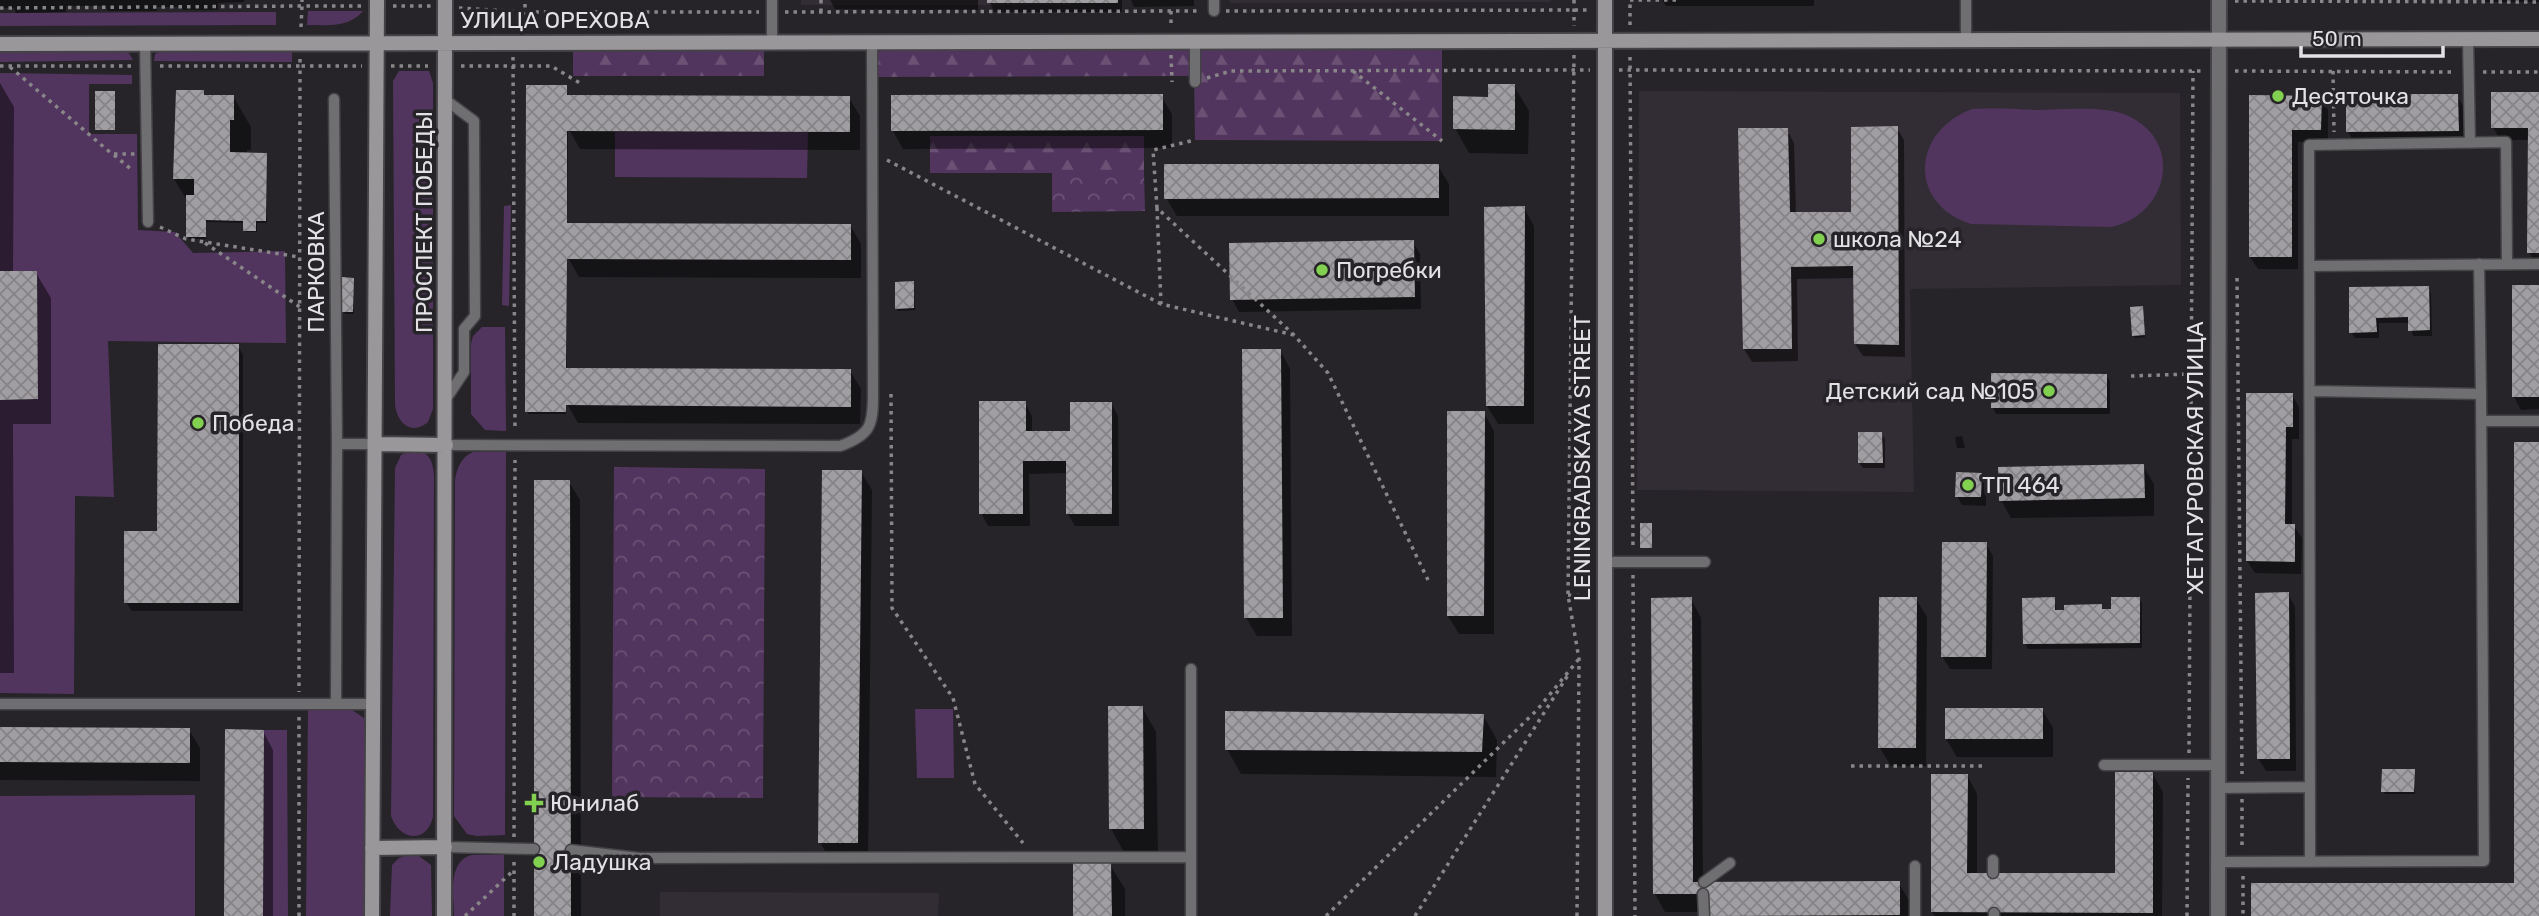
<svg xmlns="http://www.w3.org/2000/svg" width="2539" height="916" viewBox="0 0 2539 916" font-family="Rubik,sans-serif">
  <defs>
    <pattern id="forest-firs" width="22" height="20" patternUnits="userSpaceOnUse" patternTransform="scale(1.75)"><rect width="22" height="20" fill="#52355e"/><path d="M5 1l3.5 6h-7zM16 11l3.5 6h-7z" fill="#6b5275"/></pattern>
    <pattern id="park-crowns" width="20" height="18" patternUnits="userSpaceOnUse" patternTransform="scale(1.75)"><rect width="20" height="18" fill="#52355e"/><path d="M2 6a3 3 0 1 1 6 0M12 15a3 3 0 1 1 6 0" fill="none" stroke="#6b5275"/></pattern>
    <pattern id="building-cross-hatch" width="8" height="8" patternUnits="userSpaceOnUse" patternTransform="scale(1.75)"><rect width="8" height="8" fill="#a19ea3"/><path d="M0 0l8 8M0 8l8-8" fill="none" stroke="#858386"/></pattern>
  </defs>
  <rect width="100%" height="100%" fill="#262428"/>
  <!-- built -->
  <path fill="#322c34" d="M801,0H1071V5H801Z
    M1230,0H1551V2L1230,3Z
    M1639,91L2180,93L2181,285L1910,289L1914,492L1637,490Z
    M660,892L939,893L938,916H660Z"/>
  <!-- green -->
  <path fill="#52355e" d="M308,11H363C349,28 327,25 307,25Z
    M276,12V25L0,26V13Z
    M0,49L127,50L133,60L0,62Z
    M162,51L292,52V62L154,61L155,54Z
    M399,71H429L433,83V409L428,422C411,436 397,423 395,404L393,81Z
    M0,73L132,75V84H89V134H137L138,230L175,232L193,253L285,251L286,343L108,341L114,497L75,496L74,694L0,693V400L38,399L37,272L0,271Z
    M1972,109C1993,107 2016,109 2037,110C2063,110 2105,105 2128,116C2184,141 2169,215 2111,227L1971,224C1908,204 1911,132 1972,109Z
    M615,132H808L807,178L615,177Z
    M511,205L509,306L502,305L504,206Z
    M482,327H505L506,431L485,430L471,414V344L473,336Z
    M412,450C428,450 433,460 434,475L433,817C426,845 399,840 391,816L395,468L401,455Z
    M473,452H506L505,835L477,836L467,834L454,816L455,480C457,468 461,457 473,452Z
    M915,709H953L954,778H917Z
    M308,710H352L367,720L368,916H306Z
    M264,730H287L288,916H263Z
    M195,795V916H0V796Z
    M408,855L419,856L431,865L432,916H390L392,865L399,858Z
    M472,855H504V916H454C454,896 447,861 472,855Z"/>
  <!-- forest -->
  <path fill="url(#forest-firs)" d="M1442,41V141L1195,140L1194,76L877,77V47Z
    M573,48H764V76H573Z
    M930,136H1144V173H930Z"/>
  <!-- park -->
  <path fill="url(#park-crowns)" d="M1052,173H1144L1145,211L1052,212Z
    M614,467L765,469L763,798L612,797Z"/>
  <!-- shadow -->
  <path fill="#0007" d="M0,0H244V2L218,3V10H183L181,7H157V11H108L105,6H66V12L16,13L14,8H0Z
    M830,0H978V10L835,9Z
    M989,0H1122V12H994Z
    M1131,0H1194V6L1134,7Z
    M1662,0H1814V6H1666Z
    M2482,0H2539V2H2483Z
    M0,83L14,107L13,273H36L51,298V424H13L14,673H0Z
    M1514,86L1529,111L1528,154L1469,153L1455,128L1489,98Z
    M566,87L568,97L849,98L860,116V150L580,149L568,128L567,224L850,225L861,244V278L579,277L567,256V370L850,371L861,389L860,424L578,423L566,402V414H528Z
    M203,92L205,96H233L251,127V150H247V154H266L267,157V223H257V232H246L245,223L206,222V239H189L188,236V202L174,179Z
    M2539,94V265H2536L2529,252L2530,140H2500L2493,127Z
    M1161,96L1172,114V148L903,149L893,131Z
    M2457,96L2464,108L2465,144H2355L2348,132Z
    M2251,97L2321,98L2328,110V142H2298V269H2258L2250,257Z
    M1897,128L1904,140L1905,357L1863,356L1855,344L1854,278L1797,279L1798,361L1752,362L1744,349L1787,130L1794,143L1796,214H1853Z
    M1438,166L1449,184V216H1177L1166,198Z
    M1524,208L1534,226V424H1498L1487,406Z
    M1413,242L1420,254L1421,309L1239,312L1232,299Z
    M353,279L354,314H345L344,312Z
    M914,285L915,310L898,311L897,308Z
    M2539,287V409L2521,410L2514,397Z
    M2428,288L2431,294L2432,336H2413L2410,323H2379V338H2355L2351,332V289Z
    M2142,308L2145,337L2135,338L2134,336Z
    M238,346L243,355V611H132L126,602L159,533Z
    M1280,350L1290,369L1292,636H1257L1246,618Z
    M2106,376L2110,381V414H1996L1993,408Z
    M2292,395L2299,407V439H2292V526H2294L2302,538L2301,574L2255,573L2247,561Z
    M1025,403L1032,416V433L1071,432L1111,403L1118,416L1119,526H1075L1068,514V473L1029,474L1030,526H988L981,513Z
    M1484,413L1494,431V634H1459L1448,616Z
    M1881,434L1885,439V468H1863L1859,463Z
    M1962,436L1965,448H1957L1955,437Z
    M2143,466L2154,484V516L2011,518L2001,500Z
    M861,472L872,490L868,861L830,860L820,842Z
    M1981,474L1986,484V506L1962,505L1957,496Z
    M569,482L580,500L581,916H536Z
    M1986,544L1993,556L1992,669H1950L1942,656Z
    M2288,594L2295,607L2296,771H2266L2258,758Z
    M2139,598L2142,604V648L2028,649L2025,643L2054,599L2057,612L2101,606L2104,611H2113Z
    M1691,599L1701,618L1703,884L1899,883L1909,901L1910,916H1711V896H1703V912H1665L1655,894Z
    M1916,599L1927,617L1926,766H1891L1880,748Z
    M1142,707L1156,732L1158,854H1125L1111,829Z
    M2042,709L2053,728V757H1957L1946,739Z
    M1483,715L1497,740L1496,777L1241,774L1227,749Z
    M0,729L189,730L200,748V781L0,780Z
    M263,731L273,750V916H226Z
    M2414,771L2415,794H2385L2383,791Z
    M2152,773L2163,792L2162,916H1935L1932,912L1967,775L1977,794V874L2116,875Z
    M1110,865L1125,889V916H1075Z"/>
  <!-- building -->
  <path fill="url(#building-cross-hatch)" d="M987,0H1118V3H987Z
    M1488,84H1515V130L1453,129V96L1488,97Z
    M526,85H567V95L850,96V132L567,131V223L851,224V260L567,259L566,368L851,369V407L566,405V412H525Z
    M176,90H204V95H234V120H230V152L267,153L266,221H256V231H243V221L206,220V237H186V195H194V179H173Z
    M95,91H115V130H95Z
    M2491,92H2539V253H2527L2528,128H2491Z
    M1163,94V130L891,131V95Z
    M2346,94H2458L2459,131L2346,132Z
    M2249,95L2322,96L2321,130H2292V257H2249Z
    M1898,126L1899,345L1854,344L1853,266L1791,267L1792,349H1743L1738,128H1788L1790,212H1851V127Z
    M1164,164H1439V198L1164,199Z
    M1525,206L1524,406H1486L1484,207Z
    M1414,240L1415,297L1230,300L1229,243Z
    M0,271H37L38,399L0,400Z
    M342,277L354,278L353,312H342Z
    M914,281V308L895,309V282Z
    M2512,285H2539V397H2512Z
    M2429,286L2430,330L2408,331V317L2376,318L2377,332L2349,333V287Z
    M2143,306L2145,335L2132,336L2130,307Z
    M158,344H239V603H124V531H157Z
    M1242,349H1281L1283,618H1244Z
    M1991,373L2107,374V408H1991Z
    M2246,393H2293V427H2286L2285,524H2295V562L2246,561Z
    M979,401H1026V431H1070V402H1112V514H1066V461H1023V514H979Z
    M1447,411H1485L1484,616H1447Z
    M1858,432H1882L1883,463H1858Z
    M2514,442H2539V916H2251V883H2514Z
    M2144,464L2145,498L1999,501L1998,467Z
    M822,470H862L858,843H818Z
    M1956,472L1982,473L1981,497H1955Z
    M534,480H570L571,916H534Z
    M1640,523H1652V548H1640Z
    M1942,542H1987L1986,657H1941Z
    M2289,592L2290,759H2257L2255,593Z
    M1692,597L1693,882L1900,881V915L1709,916V894H1653L1651,598Z
    M1879,597H1917L1916,748H1878Z
    M2055,597V610H2064V605L2102,604V609H2111V597H2140V643L2023,644L2022,598Z
    M1108,706H1143L1144,829H1109Z
    M1945,708H2043V739H1945Z
    M1225,711L1484,714L1482,752L1225,750Z
    M0,727L190,728V763L0,762Z
    M225,729L264,730L263,916H224Z
    M2382,769H2415L2414,792H2381Z
    M2115,772H2153V913L1931,912V774H1968L1967,873H2115Z
    M1073,863H1111L1112,916H1073Z"/>
  <g fill="none" stroke-linecap="round" stroke-linejoin="round">
    <defs>
      <path id="lane" d="M772,0V42
        M1966,0V40
        M1214,11V0
        M2468,39L2470,143
        M145,43L148,222
        M1195,82V41
        M334,99L337,444
        M2309,266L2539,264
        M2310,391L2481,394L2479,264
        M446,399L464,372V329L475,316L474,121L447,101
        M2481,421H2539
        M446,445L840,446C871,435 873,425 873,394L872,42
        M1604,562H1705
        M1191,669V916
        M0,704H373
        M336,704L337,444H375
        M2104,765H2218
        M2218,788L2310,787
        M445,847L534,849
        M571,850L639,858L1191,857
        M1993,860V873
        M2218,862L2484,861L2481,394
        M2310,862L2309,145L2506,142L2507,264
        M1915,866V916
        M1704,882L1730,863
        M1703,894L1704,916
        M1994,916V913"/>
      <path id="street" d="M2218,916L2219,0"/>
      <path id="secondary" d="M0,44L2539,39
        M375,444L446,445
        M372,848L445,847
        M372,916L377,0
        M444,916L445,0
        M1605,916V0"/>
    </defs>
    <!-- lane casing -->
    <use href="#lane" stroke="#444246" stroke-width="13"/>
    <!-- street casing -->
    <use href="#street" stroke="#444246" stroke-width="18"/>
    <!-- secondary casing -->
    <use href="#secondary" stroke="#444246" stroke-width="18"/>
    <!-- path -->
    <path stroke="#888689" stroke-width="3.5" stroke-dasharray="3.5 5" stroke-linecap="butt" d="M821,0V12
      M1574,0V26
      M1630,0H1677
      M2235,1L2539,2
      M393,6H431
      M0,8L302,6V0
      M459,8L525,12H759
      M1171,11V27
      M1226,11L1589,10
      M785,12L1200,11
      M1630,25V0
      M301,27L302,6H361
      M513,28V24L525,12V0
      M1171,55L1172,82
      M1574,55L1568,595L1579,659L1577,916
      M513,57L515,431
      M1630,57L1633,550
      M300,59V66H362
      M0,66H131
      M160,66H300L299,692
      M391,66H428
      M461,66H551L580,83
      M10,67L112,154H135
      M1619,70L2202,71
      M1353,71L1442,141
      M2235,71L2454,72
      M2333,71L2334,132
      M2483,72H2539
      M1207,78L1231,71L1590,70
      M114,155L132,170
      M887,160L1161,304
      M1157,208L1153,150L1195,140
      M160,227L186,239L299,257
      M205,243L300,307
      M2237,278L2242,774
      M1294,335L1161,304L1157,208L1294,335L1328,373L1428,580
      M2131,376L2191,374
      M891,394L892,608L953,698L975,784L1023,843
      M1633,575L1635,916
      M1568,595L1591,596
      M2189,753L2193,71
      M1851,766H1983
      M2242,799V847
      M514,837L515,460
      M514,862V916
      M2243,876V916
      M299,916V717
      M465,916L514,870
      M1326,916L1537,710L1578,660
      M1415,916L1568,675
      M2187,916L2188,778"/>
    <!-- lane -->
    <use href="#lane" stroke="#6f6e70" stroke-width="10"/>
    <!-- street -->
    <use href="#street" stroke="#6f6e70" stroke-width="14"/>
    <!-- secondary -->
    <use href="#secondary" stroke="#99979a" stroke-width="14"/>
  </g>
  <!-- markers -->
  <g fill="#81d050" stroke="#262428" stroke-width="2.5">
    <circle cx="2278" cy="96" r="7"/>
    <circle cx="1819" cy="239" r="7"/>
    <circle cx="1322" cy="270" r="7"/>
    <circle cx="2049" cy="391" r="7"/>
    <circle cx="198" cy="423" r="7"/>
    <circle cx="1968" cy="485" r="7"/>
    <path d="M530.5 792.5h7v7h7v7h-7v7h-7v-7h-7v-7h7z"/>
    <circle cx="539" cy="862" r="7"/>
  </g>
  <g text-anchor="middle" stroke-width="7" stroke-linejoin="round" paint-order="stroke">
    <!-- street labels -->
    <g font-size="23" fill="#e3e1e4" stroke="#262428">
      <text x="555" y="28">УЛИЦА ОРЕХОВА</text>
      <text transform="translate(424 222) rotate(-90)" y="8">ПРОСПЕКТ ПОБЕДЫ</text>
      <text transform="translate(316 272) rotate(-90)" y="8">ПАРКОВКА</text>
      <text transform="translate(1582 458) rotate(-90)" y="8">LENINGRADSKAYA STREET</text>
      <text transform="translate(2195 458) rotate(-90)" y="8">ХЕТАГУРОВСКАЯ УЛИЦА</text>
    </g>
    <!-- poi labels -->
    <g font-size="23" fill="#e3e1e4" stroke="#262428" text-anchor="start">
      <text x="2292" y="104">Десяточка</text>
      <text x="1833" y="247">школа №24</text>
      <text x="1336" y="278">Погребки</text>
      <text x="2035" y="399" text-anchor="end">Детский сад №105</text>
      <text x="212" y="431">Победа</text>
      <text x="1982" y="493">ТП 464</text>
      <text x="550" y="811">Юнилаб</text>
      <text x="553" y="870">Ладушка</text>
    </g>
  </g>
  <!-- scale -->
  <path d="M2301 46v10h142v-10" fill="none" stroke="#e3e1e4" stroke-width="3.5"/>
  <text x="2312" y="46" font-size="21" fill="#e3e1e4" stroke="#262428" stroke-width="5" paint-order="stroke">50 m</text>
</svg>
